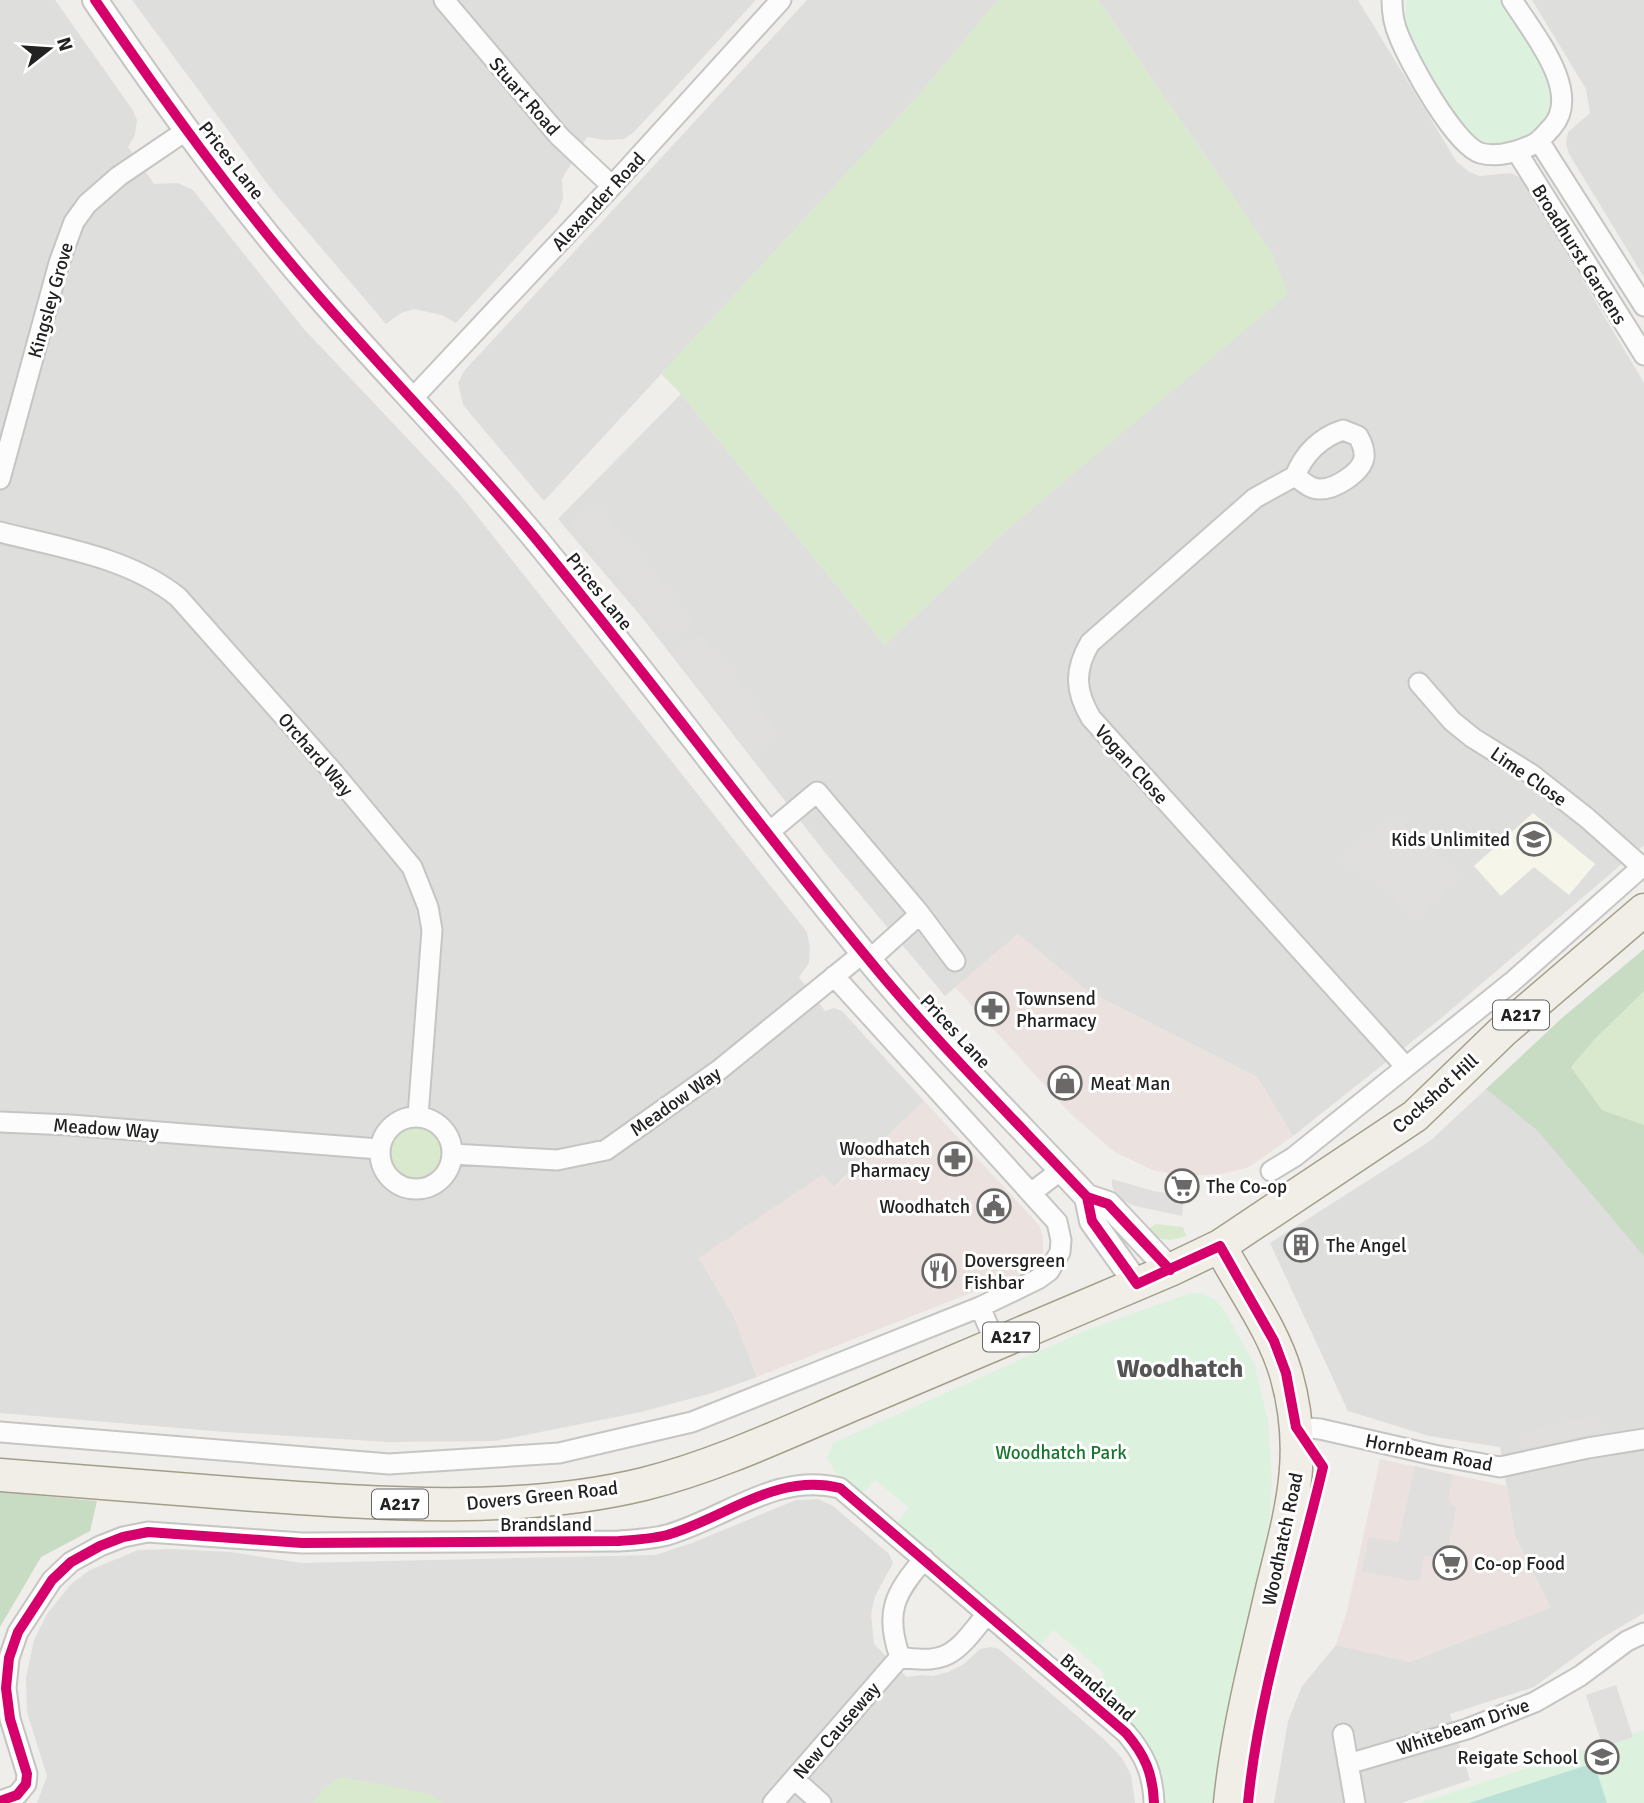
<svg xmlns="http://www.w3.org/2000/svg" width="1644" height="1803" viewBox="0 0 1644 1803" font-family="Signika,sans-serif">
  <rect width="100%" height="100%" fill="#efeeeb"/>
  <!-- residential -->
  <path fill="#dededc" d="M0,0H55L132,109L137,120L135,135L128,147L154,184L178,183L193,190L303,328L458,492L807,932L810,948L809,963L799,977L825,1011L834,1008L842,1011L924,1101L834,1187L823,1175L699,1258L733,1315L757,1377L712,1393L641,1412L495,1441L388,1442L225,1432L0,1413Z
    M132,0H756L634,132L624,139L605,140L587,137L562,179L563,198L558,212L456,323L442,315L414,309L401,313L386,324L272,190Z
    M807,0H998L919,95L544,501L463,405L458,383L464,371Z
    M1098,0H1358L1457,162L1469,172L1480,176L1511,173L1519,177L1526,185L1644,383V845L1439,1020L1293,1136L1257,1077L1087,991L1018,934L945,996L827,855L640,615L558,519L681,394L885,645L1003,533L1173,389L1273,255Z
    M1532,0H1644V277L1569,154L1566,143L1568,132L1590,113L1586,89Z
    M1486,1089L1513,1109L1644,1226V1613L1597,1641L1534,1687L1450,1714L1470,1780L1401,1803H1274L1288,1721L1302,1686L1336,1645L1410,1662L1550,1607L1515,1536L1500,1447L1429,1436L1348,1411L1270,1243L1430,1141Z
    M818,1499L833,1506L889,1554L893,1563L875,1596L871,1614L874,1644L907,1677L921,1675L933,1676L948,1672L964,1664L980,1649L991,1647L999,1649L1105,1740L1122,1758L1131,1775L1135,1803H37L47,1776L27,1712L26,1678L34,1640L47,1614L71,1584L90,1570L138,1550L172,1549L230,1552L301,1563L655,1555L692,1543L796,1500Z"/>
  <!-- commercial -->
  <path fill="#ebe1de" d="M1018,934L1087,991L1257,1077L1293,1136L1249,1167L1222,1174L1184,1176L1152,1170L1113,1151L1070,1113L955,987Z
    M924,1101L1039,1225L1043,1237V1252L1039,1263L1027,1271L757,1377L733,1315L699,1258L823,1175L835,1187Z
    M1380,1459L1507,1486L1515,1536L1550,1608L1410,1662L1336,1645L1347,1611Z"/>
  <!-- education -->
  <path fill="#f5f6e9" d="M1533,813L1595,864L1569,895L1534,867L1501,896L1474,866Z"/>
  <!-- grass -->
  <path fill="#d9e9cd" d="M998,0H1098L1273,255L1288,294L1003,533L885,645L681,394L661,374L919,95Z
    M1644,991V1125L1602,1110L1571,1067L1595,1039Z
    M391 1152a25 25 0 1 1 50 0a25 25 0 1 1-50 0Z
    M1156,1224L1183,1227L1186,1236C1170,1242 1160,1241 1146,1231Z
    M341,1777L430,1794L442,1803H313L322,1790Z"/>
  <!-- forest -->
  <path fill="#c8dbc3" d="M1644,949V991L1595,1039L1571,1067L1602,1110L1644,1125V1256L1538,1131L1486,1089L1562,1018Z
    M0,1492L97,1501L90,1531L41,1557L0,1627Z"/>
  <!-- park -->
  <path fill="#dcf2df" d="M1407,0H1505C1528,38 1589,113 1519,141C1501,148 1485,145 1470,133C1446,112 1424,66 1408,38L1404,23Z
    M1190,1293H1201L1214,1299L1224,1310L1254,1363L1268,1421L1272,1480L1269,1525L1218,1763L1212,1803H1165L1162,1773L1148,1745L1088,1693L1104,1673L1054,1630L1038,1648L895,1525L909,1508L875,1480L861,1495L838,1477L827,1458L833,1443L1087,1330Z
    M1644,1730V1803H1419Z"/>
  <!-- pitch -->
  <path fill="#bbe1d6" d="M1594,1763L1607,1803H1469Z"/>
  <!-- parking -->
  <path fill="#e0dfde" d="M597,504L693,621L670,640L571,524Z
    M701,633L778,733L751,754L674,654Z
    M1392,815L1418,835L1459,875L1426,912L1415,920L1379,883L1341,860Z
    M1112,1179L1153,1191L1184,1196L1182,1216L1135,1206L1117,1198L1112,1186Z
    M1600,1415L1602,1431L1519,1450L1524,1435L1546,1426Z
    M1415,1466L1453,1475L1448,1499L1456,1508L1446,1558L1424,1556L1420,1579L1411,1581L1362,1571L1369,1537L1398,1542Z
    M1616,1685L1633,1737L1603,1747L1586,1695Z"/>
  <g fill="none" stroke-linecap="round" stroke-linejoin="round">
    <defs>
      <path id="minor" d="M444,0L559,136L612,186
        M1392,0C1392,12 1394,25 1399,36C1409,62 1455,145 1480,153C1498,158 1516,152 1532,145C1541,141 1545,134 1552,127C1583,92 1532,32 1512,0
        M1539,141L1644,306
        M1517,152L1644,355
        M412,399L612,186L781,0
        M1343,430L1358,436C1362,443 1365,450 1364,458C1361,473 1334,490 1319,489C1310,489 1302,481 1295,476C1304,454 1319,438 1343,430Z
        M1295,476L1255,498L1090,643C1074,670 1075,691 1091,718L1405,1066
        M0,479L59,263L74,222L87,204L119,176L187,130
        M0,532C61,548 128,557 178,597L334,773L412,867L428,907L432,930L418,1116
        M1419,683L1452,721L1473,738L1531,774L1587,818L1642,867
        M768,833L817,792L920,914L869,960
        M920,914L955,961
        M380 1153a36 36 0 1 1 72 0a36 36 0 1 1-72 0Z
        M0,1122L70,1125L379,1149
        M452,1154L557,1160L606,1150L719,1070L863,953
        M1271,1171L1294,1157L1512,982L1644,865
        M1031,1193L1061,1170
        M980,1307L996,1344
        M1296,1427L1320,1429L1434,1455L1500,1467L1588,1448L1644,1439
        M0,1432L389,1464L559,1453L692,1422L980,1307L1038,1279L1049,1271L1060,1252L1061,1240L1057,1222L834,976
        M924,1559C895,1593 884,1612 900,1657C949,1666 958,1650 986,1615
        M1343,1734L1355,1803
        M1348,1764L1467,1729L1535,1702L1580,1676L1627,1641L1644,1633
        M794,1779L821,1803
        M0,1801L17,1795L26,1784L27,1774L10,1719L6,1688L9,1658L18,1632L52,1580L71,1562L100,1546L123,1537L148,1532L302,1543L619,1541C635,1540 651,1539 667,1535C726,1518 776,1472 840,1488L1126,1733C1145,1755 1153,1774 1154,1803
        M773,1803L900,1657"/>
      <path id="tertiary" d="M95,0C164,101 236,201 316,293C388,376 465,454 535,538C648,675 752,818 865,955C934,1040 1012,1117 1087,1197L1108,1204L1170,1270
        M1087,1197L1092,1221L1137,1284"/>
      <path id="primary" d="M1220,1246C1242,1288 1273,1329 1286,1374C1309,1454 1291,1511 1272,1589C1256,1659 1237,1731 1230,1803
        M0,1475C85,1481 170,1488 255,1495C380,1504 521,1514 644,1484C717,1466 792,1430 861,1401C964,1357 1067,1314 1170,1270L1220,1246L1415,1116L1504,1030L1644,910"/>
    </defs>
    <!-- minor casing -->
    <use href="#minor" stroke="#c5c5c3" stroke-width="23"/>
    <!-- tertiary casing -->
    <use href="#tertiary" stroke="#c5c5c3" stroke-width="28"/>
    <!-- primary casing -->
    <use href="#primary" stroke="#a49e89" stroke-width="35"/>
    <!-- minor -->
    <use href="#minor" stroke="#fdfcfc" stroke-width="19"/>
    <!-- tertiary -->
    <use href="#tertiary" stroke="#fdfcfc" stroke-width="24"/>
    <!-- primary -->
    <use href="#primary" stroke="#f1eee8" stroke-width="32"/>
    <defs>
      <path id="cycleway" d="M95,0C164,101 236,201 316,293C388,376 465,454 535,538C648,675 752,818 865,955C934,1040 1012,1117 1087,1197L1108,1204L1170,1270
        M1087,1197L1092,1221L1137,1284L1220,1246L1274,1341L1286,1373L1296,1427L1323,1467C1297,1578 1259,1689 1248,1803
        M0,1801L17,1795L26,1784L27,1774L10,1719L6,1688L9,1658L18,1632L52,1580L71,1562L100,1546L123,1537L148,1532L302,1543L619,1541C635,1540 651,1539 667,1535C726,1518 776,1472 840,1488L1126,1733C1145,1755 1153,1774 1154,1803"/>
    </defs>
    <!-- cycleway casing -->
    <use href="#cycleway" stroke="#fff" stroke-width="15"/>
    <!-- cycleway -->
    <use href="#cycleway" stroke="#d6006c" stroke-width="10"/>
  </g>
  <!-- icons -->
  <defs>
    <symbol id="school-ring" viewBox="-11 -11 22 22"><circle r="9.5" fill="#fff" stroke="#6a6968" stroke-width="1.5"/><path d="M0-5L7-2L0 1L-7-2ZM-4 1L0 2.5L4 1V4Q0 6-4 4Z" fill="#6a6968"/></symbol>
    <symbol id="pharmacy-ring" viewBox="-11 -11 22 22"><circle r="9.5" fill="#fff" stroke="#6a6968" stroke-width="1.5"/><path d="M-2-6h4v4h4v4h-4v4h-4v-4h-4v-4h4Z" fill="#6a6968"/></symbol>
    <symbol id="shop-ring" viewBox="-11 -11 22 22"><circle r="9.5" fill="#fff" stroke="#6a6968" stroke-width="1.5"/><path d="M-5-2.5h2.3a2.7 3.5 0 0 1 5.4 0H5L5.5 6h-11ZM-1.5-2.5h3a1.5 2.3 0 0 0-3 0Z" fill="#6a6968"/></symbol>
    <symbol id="supermarket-ring" viewBox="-11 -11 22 22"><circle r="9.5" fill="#fff" stroke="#6a6968" stroke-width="1.5"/><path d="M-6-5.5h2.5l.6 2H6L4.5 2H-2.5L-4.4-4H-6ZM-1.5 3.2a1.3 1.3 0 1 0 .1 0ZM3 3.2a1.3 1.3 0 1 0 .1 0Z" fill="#6a6968"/></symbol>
    <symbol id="civic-ring" viewBox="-11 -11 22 22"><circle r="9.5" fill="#fff" stroke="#6a6968" stroke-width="1.5"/><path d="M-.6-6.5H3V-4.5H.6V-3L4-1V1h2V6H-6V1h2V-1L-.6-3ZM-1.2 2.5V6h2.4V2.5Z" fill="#6a6968"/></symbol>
    <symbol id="building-ring" viewBox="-11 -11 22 22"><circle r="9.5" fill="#fff" stroke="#6a6968" stroke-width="1.5"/><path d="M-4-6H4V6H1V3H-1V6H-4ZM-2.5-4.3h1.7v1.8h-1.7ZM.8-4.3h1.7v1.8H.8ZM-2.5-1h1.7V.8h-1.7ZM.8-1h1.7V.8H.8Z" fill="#6a6968"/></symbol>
    <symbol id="restaurant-ring" viewBox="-11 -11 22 22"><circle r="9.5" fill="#fff" stroke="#6a6968" stroke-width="1.5"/><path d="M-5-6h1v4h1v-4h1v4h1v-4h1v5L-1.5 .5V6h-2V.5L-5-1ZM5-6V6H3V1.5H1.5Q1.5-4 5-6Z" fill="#6a6968"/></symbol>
  </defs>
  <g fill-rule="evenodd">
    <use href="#school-ring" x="1515" y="820" width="38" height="38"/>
    <use href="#pharmacy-ring" x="973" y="990" width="38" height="38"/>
    <use href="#shop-ring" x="1046" y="1064" width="38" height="38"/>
    <use href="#pharmacy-ring" x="936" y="1140" width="38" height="38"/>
    <use href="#supermarket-ring" x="1163" y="1167" width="38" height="38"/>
    <use href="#civic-ring" x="975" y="1187" width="38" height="38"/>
    <use href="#building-ring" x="1282" y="1226" width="38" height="38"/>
    <use href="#restaurant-ring" x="920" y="1252" width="38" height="38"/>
    <use href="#supermarket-ring" x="1431" y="1544" width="38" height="38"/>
    <use href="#school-ring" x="1583" y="1738" width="38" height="38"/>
  </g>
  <g text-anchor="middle" stroke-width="6" stroke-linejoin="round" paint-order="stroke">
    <!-- shield labels -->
    <g fill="#fff" stroke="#646464" stroke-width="2">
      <rect x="1493" y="1000.5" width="56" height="29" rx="5"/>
      <rect x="983" y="1322.5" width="56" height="29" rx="5"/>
      <rect x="372" y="1489.5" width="56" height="29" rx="5"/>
    </g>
    <g font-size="18" font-weight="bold" fill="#222">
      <text x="1521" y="1021">A217</text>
      <text x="1011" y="1343">A217</text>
      <text x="400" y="1510">A217</text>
    </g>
    <!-- street labels -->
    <g font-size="19" fill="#222" stroke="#fff">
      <text transform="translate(525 96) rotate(49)" y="7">Stuart Road</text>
      <text transform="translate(232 160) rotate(52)" y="7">Prices Lane</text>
      <text transform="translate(598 201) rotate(-47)" y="7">Alexander Road</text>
      <text transform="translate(1580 254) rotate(58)" y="7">Broadhurst Gardens</text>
      <text transform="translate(50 300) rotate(-74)" y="7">Kingsley Grove</text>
      <text transform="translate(600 591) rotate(51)" y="7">Prices Lane</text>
      <text transform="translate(316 754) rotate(49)" y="7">Orchard Way</text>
      <text transform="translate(1132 764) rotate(48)" y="7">Vogan Close</text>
      <text transform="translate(1529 776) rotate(35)" y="7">Lime Close</text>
      <text transform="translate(956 1031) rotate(47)" y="7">Prices Lane</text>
      <text transform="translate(1435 1093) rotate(-42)" y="7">Cockshot Hill</text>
      <text transform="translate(675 1101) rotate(-35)" y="7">Meadow Way</text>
      <text transform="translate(106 1128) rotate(4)" y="7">Meadow Way</text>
      <text transform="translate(1429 1452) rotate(11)" y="7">Hornbeam Road</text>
      <text transform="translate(542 1495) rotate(-6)" y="7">Dovers Green Road</text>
      <text x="546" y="1531">Brandsland</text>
      <text transform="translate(1282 1539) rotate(-78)" y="7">Woodhatch Road</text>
      <text transform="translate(1098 1687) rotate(41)" y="7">Brandsland</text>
      <text transform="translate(1463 1726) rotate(-19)" y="7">Whitebeam Drive</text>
      <text transform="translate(836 1730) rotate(-49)" y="7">New Causeway</text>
    </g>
    <!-- poi labels -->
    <g font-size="19" fill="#222" stroke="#fff" text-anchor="start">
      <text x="1510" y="846" text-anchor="end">Kids Unlimited</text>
      <text x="1016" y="1005">Townsend<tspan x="1016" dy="22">Pharmacy</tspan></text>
      <text x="1090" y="1090">Meat Man</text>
      <text x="930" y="1155" text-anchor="end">Woodhatch<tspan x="930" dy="22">Pharmacy</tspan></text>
      <text x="1206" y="1193">The Co-op</text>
      <text x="970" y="1213" text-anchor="end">Woodhatch</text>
      <text x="1326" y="1252">The Angel</text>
      <text x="964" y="1267">Doversgreen<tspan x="964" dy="22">Fishbar</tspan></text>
      <text x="1474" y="1570">Co-op Food</text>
      <text x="1578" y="1764" text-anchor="end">Reigate School</text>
    </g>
    <!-- park labels -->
    <g font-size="19" fill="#18772c" stroke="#fff">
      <text x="1061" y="1459">Woodhatch Park</text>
    </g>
    <!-- district labels -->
    <g font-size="26" font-weight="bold" fill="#555" stroke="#fff">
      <text x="1180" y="1377">Woodhatch</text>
    </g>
  </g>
  <!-- north arrow -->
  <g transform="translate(49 49) rotate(73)" stroke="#ffffff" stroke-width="5" paint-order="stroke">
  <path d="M0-5L12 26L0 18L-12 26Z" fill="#222222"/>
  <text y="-10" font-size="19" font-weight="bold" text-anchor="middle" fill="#222222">N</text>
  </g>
</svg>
